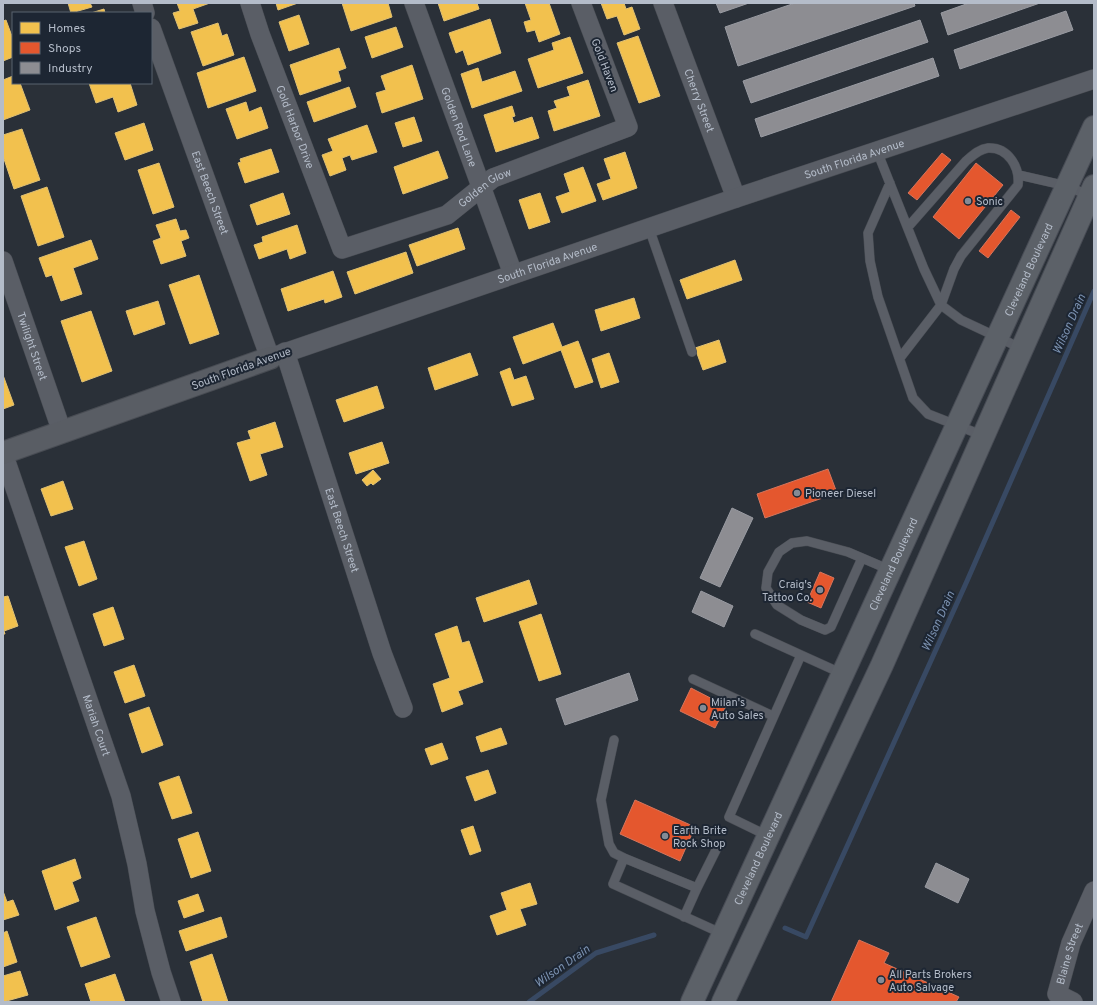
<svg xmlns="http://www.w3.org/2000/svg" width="1097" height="1005" viewBox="0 0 1097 1005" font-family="Overpass,sans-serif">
  <rect width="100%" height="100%" fill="#2a3038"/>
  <!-- homes -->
  <path fill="#f2c14e" stroke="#dfc073" d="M68,3H90L92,7L71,13Z
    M177,3H210L193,9L198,23L179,29L173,13L180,11Z
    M276,3H298L278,10Z
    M342,3H388L392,17L351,31Z
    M438,3H477L479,9L444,21Z
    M525,3H549L560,34L539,42L535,30L527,32L524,22L531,20Z
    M601,3H624L626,9L632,7L640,29L624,35L617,16L607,19Z
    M104,9L105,13H91Z
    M299,15L309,44L289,51L279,22Z
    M490,19L501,53L468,65L463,50L456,53L449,33Z
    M6,20L13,39V57L3,61V21Z
    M218,23L222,36L227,34L234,55L203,66L191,32Z
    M396,27L403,47L372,58L365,37Z
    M638,36L660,96L639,103L617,43Z
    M570,37L583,73L538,88L528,59L554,50L552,43Z
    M339,48L346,68L338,71L341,81L300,95L290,65Z
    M244,57L256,91L208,108L197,73Z
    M412,65L423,99L382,113L376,93L386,90L381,76Z
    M478,68L482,82L515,71L522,91L472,108L461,74Z
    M13,76V83H20L30,110L3,120V80Z
    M588,80L600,116L554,131L548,111L557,108L554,101L570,96L567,87Z
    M89,83H130L137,105L118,112L113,97L96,103Z
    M349,87L356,107L314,122L307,102Z
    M246,102L249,112L261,107L268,128L237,139L226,109Z
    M512,106L515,116L512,117L514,123L532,117L539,138L496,152L484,115Z
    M414,117L422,141L403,147L395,123Z
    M144,123L153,150L125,160L115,133Z
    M367,125L377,152L352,160L350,155L342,158L346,170L330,176L322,155L333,151L328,139Z
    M22,129L40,180L14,189L3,156V135Z
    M271,149L279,172L245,183L238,163L241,162L240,159Z
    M438,151L448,178L403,194L394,167Z
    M625,152L637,188L603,200L597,184L611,179L604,159Z
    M159,163L174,207L153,214L138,170Z
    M583,167L596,201L562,213L556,197L570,192L564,174Z
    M47,187L64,237L38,246L21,196Z
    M283,193L290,214L257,225L250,205Z
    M540,193L550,222L529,229L519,200Z
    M176,219L180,231L186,230L189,238L181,241L186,256L161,264L153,241L161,238L156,225Z
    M297,225L306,253L290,259L287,249L259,259L254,245L263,242L262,237Z
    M458,228L465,249L417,266L409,245Z
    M91,240L98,259L73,268L82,294L61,301L52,275L46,277L39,258Z
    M406,252L413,273L355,294L347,272Z
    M735,260L742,280L687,299L680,280Z
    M333,271L342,297L325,303L324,299L288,311L281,289Z
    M199,275L219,334L190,344L169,285Z
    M634,298L640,318L601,331L595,310Z
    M158,301L165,324L134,335L126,311Z
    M91,311L112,371L82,382L61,321Z
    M553,323L562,347L578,341L593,382L575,388L561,350L523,364L513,337Z
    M719,340L726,362L703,370L695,348Z
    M470,353L478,375L435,390L428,368Z
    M609,353L619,382L601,388L592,359Z
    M510,368L514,380L526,376L534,399L512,406L500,372Z
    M3,375L14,405L3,409Z
    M377,386L384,408L344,422L336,400Z
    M275,422L283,447L260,454L267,475L250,481L237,443L251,439L248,431Z
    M382,442L389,463L356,474L349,453Z
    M373,470L381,479L373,485L371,483L367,486L362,480Z
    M63,481L73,509L51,516L41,489Z
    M84,541L97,579L79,586L65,547Z
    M529,580L537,604L484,622L476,598Z
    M8,596L18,626L4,631L5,634H3V597Z
    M113,607L124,639L104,646L93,614Z
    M541,614L561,674L539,681L519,622Z
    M457,626L462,643L469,641L483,682L458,691L463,704L442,712L433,684L450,678L435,634Z
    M134,665L145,696L125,703L114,672Z
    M149,707L163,745L142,753L129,714Z
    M501,728L507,744L481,752L476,737Z
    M442,743L448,759L431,765L425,749Z
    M488,770L496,793L475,801L466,777Z
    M179,776L192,813L172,819L159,783Z
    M473,826L481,851L470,855L461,830Z
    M198,832L211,871L191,878L178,839Z
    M75,859L81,878L72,882L79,901L55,910L42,871Z
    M530,883L537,904L520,909L526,925L497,935L490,916L507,910L501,893Z
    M3,891L7,902L13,900L19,915L3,920Z
    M198,894L204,911L184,918L178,901Z
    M96,917L110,957L81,967L67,927Z
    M221,917L227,937L186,951L179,931Z
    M7,931L17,962L3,967V933Z
    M212,954L228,1002H203L190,962Z
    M20,971L28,995L3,1002V976Z
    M115,974L125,1002H91L85,984Z"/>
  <!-- shops -->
  <path fill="#e4572e" stroke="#d6755c" d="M942,153L951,160L917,200L908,193Z
    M976,163L1003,185L959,239L933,217Z
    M1011,210L1020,217L988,258L979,251Z
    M828,469L837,493L765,518L757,494Z
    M820,572L834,578L821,608L807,602Z
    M691,688L726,706L715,728L680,711Z
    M635,800L695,827L680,861L620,834Z
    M859,940L889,953L884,963L959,997L956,1002H831Z"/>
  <!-- industry -->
  <path fill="#8d8d92" stroke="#999ba2" d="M716,3H749L720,13Z
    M795,3H914L915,6L738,66L725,27Z
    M969,3H1040L948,35L941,13Z
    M1066,11L1073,30L960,69L954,50Z
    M920,20L928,42L751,103L743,81Z
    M933,58L939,76L761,137L755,119Z
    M732,508L753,518L720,587L700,578Z
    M701,591L733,606L724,627L692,612Z
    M629,673L638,700L565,725L556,699Z
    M936,863L969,879L958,903L925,887Z"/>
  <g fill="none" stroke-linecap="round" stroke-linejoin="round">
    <!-- stream -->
    <path stroke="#384963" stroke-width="5" d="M785,928L806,937L967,581L1094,291
      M529,1002L596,953L654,935"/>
    <defs>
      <path id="lane" d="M877,151L924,269L941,305L961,320L1023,349
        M1019,175L1067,186L1090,196
        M890,183L868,233L870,261L878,297L913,398L928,414L984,436
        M649,228L692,352
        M900,358L941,305L954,269L961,256L1018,185C1020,167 1008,147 988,148C979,149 972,156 966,161L908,227
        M862,558L831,627L825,630L801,620L777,605L766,588L768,572L779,552L792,543L807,541L848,552L890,570
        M755,634L801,655
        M693,679L773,716
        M614,740L601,800L609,844L614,853L624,858
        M768,836L729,817L801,655L843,674
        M716,850L697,888L624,858L613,884L723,934
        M684,917L697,888"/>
      <g id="street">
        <path d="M142,3L145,13"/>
        <path id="s1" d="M250,3L260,34L342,249L447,215L493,178L628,127L581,3"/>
        <path id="s2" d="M414,3L513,274"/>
        <path id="s3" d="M663,3L736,198"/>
        <path id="s4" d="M151,28L270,358L736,198L1094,79"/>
        <path id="s5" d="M3,261L62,432"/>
        <path id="s6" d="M285,352L382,653L403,708"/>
        <path id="s7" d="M3,453L121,796L137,864L145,911L161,972L171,1002"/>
        <path id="s8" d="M1073,1002L1057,994L1071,943L1094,891"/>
      </g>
      <path id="secondary" d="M3,453L270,358"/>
      <g id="primary">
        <path id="s9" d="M692,1002L1094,127"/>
        <path d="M723,1002L882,665L1094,186"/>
      </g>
    </defs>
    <!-- lane casing -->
    <use href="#lane" stroke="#484c53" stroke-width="10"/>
    <!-- street casing -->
    <use href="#street" stroke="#484c53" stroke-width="20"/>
    <!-- secondary casing -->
    <use href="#secondary" stroke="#484c53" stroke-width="24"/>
    <!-- primary casing -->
    <use href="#primary" stroke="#484c55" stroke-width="24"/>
    <!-- lane -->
    <use href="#lane" stroke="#5a5e66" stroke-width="9"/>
    <!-- street -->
    <use href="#street" stroke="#5a5e66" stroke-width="19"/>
    <!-- secondary -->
    <use href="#secondary" stroke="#595d64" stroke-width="22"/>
    <!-- primary -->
    <use href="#primary" stroke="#5c6168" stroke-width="22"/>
  </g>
  <!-- markers -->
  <g fill="#848b96" stroke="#1d2633" stroke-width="1.5">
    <circle cx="968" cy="201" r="4"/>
    <circle cx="797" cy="493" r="4"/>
    <circle cx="820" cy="590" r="4"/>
    <circle cx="703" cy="708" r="4"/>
    <circle cx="665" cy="836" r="4"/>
    <circle cx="881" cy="980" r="4"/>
  </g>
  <g text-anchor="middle" stroke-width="4" stroke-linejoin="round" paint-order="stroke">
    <!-- street labels -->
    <g font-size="11" fill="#b4bcc9" stroke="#1d2633">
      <text transform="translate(605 65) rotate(69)" y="4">Gold Haven</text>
      <text dy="4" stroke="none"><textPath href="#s3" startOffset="104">Cherry Street</textPath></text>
      <text dy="4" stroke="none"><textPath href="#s1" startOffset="132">Gold Harbor Drive</textPath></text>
      <text dy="4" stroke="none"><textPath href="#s2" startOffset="132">Golden Rod Lane</textPath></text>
      <text dy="4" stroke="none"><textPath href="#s4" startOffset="968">South Florida Avenue</textPath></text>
      <text dy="4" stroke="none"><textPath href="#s1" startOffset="420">Golden Glow</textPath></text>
      <text dy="4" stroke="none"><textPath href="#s4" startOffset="175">East Beech Street</textPath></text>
      <text dy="4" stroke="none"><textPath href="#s4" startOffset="644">South Florida Avenue</textPath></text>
      <text dy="4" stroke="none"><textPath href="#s9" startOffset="806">Cleveland Boulevard</textPath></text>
      <text dy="4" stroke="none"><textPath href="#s5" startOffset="90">Twilight Street</textPath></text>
      <text transform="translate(241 368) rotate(-20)" y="4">South Florida Avenue</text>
      <text dy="4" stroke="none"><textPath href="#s6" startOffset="187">East Beech Street</textPath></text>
      <text dy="4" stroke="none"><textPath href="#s9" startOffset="482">Cleveland Boulevard</textPath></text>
      <text dy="4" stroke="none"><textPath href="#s7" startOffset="288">Mariah Court</textPath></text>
      <text dy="4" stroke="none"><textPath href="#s9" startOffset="158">Cleveland Boulevard</textPath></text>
      <text dy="4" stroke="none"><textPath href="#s8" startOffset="60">Blaine Street</textPath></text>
    </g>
    <!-- poi labels -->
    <g font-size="11" fill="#b4bcc9" stroke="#1d2633" text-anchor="start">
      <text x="976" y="205">Sonic</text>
      <text x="805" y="497">Pioneer Diesel</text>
      <text x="812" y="588" text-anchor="end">Craig's<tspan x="812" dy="13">Tattoo Co.</tspan></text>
      <text x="711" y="706">Milan's<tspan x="711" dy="13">Auto Sales</tspan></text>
      <text x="673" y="834">Earth Brite<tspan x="673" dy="13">Rock Shop</tspan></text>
      <text x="889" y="978">All Parts Brokers<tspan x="889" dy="13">Auto Salvage</tspan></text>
    </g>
    <!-- water labels -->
    <g font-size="12" font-style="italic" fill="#7c92b1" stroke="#1d2633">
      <text transform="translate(1069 324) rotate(-66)" y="4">Wilson Drain</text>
      <text transform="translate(938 621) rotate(-66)" y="4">Wilson Drain</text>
      <text transform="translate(562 966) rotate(-35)" y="4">Wilson Drain</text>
    </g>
  </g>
  <!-- border -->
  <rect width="1097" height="1005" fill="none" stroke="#b4bcc9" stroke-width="8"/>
  <!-- legend -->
  <rect x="12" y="12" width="140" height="72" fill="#1d2633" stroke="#59626f"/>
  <rect x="20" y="22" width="20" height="12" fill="#f2c14e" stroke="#59626f"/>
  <text x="48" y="32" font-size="12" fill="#b4bcc9">Homes</text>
  <rect x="20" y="42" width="20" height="12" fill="#e4572e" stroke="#59626f"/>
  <text x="48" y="52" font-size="12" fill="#b4bcc9">Shops</text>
  <rect x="20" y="62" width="20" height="12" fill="#8d8d92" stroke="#59626f"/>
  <text x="48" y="72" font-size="12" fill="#b4bcc9">Industry</text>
</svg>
